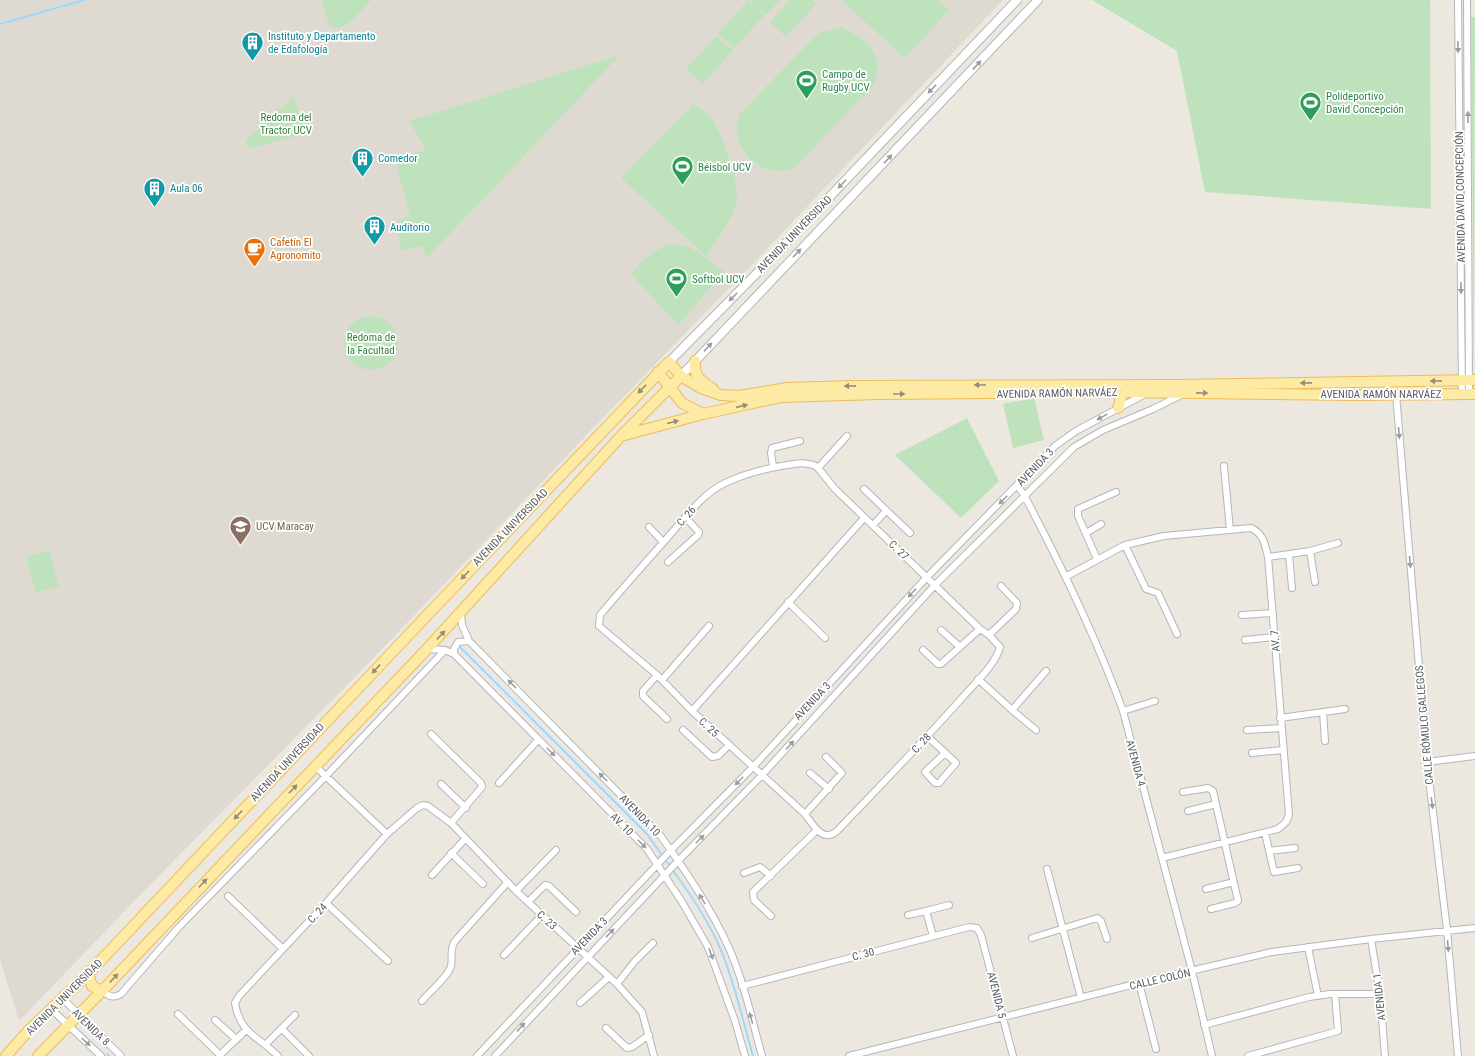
<svg xmlns="http://www.w3.org/2000/svg" width="1475" height="1056" viewBox="0 0 1475 1056" font-family="'Roboto Condensed',sans-serif">
  <rect width="100%" height="100%" fill="#ece8e0"/>
  <!-- education -->
  <path fill="#dedad1" d="M0,0H1003L747,270L601,420L360,672L143,892L19,1021L0,960Z"/>
  <!-- green -->
  <path fill="#bee3bc" d="M322,0H371L354,19L339,29L329,26Z
    M748,0L765,15L734,48L718,34Z
    M750,0H780L766,15Z
    M790,0H812L816,4L786,37L770,22Z
    M841,0H938L949,10L905,58Z
    M1092,0H1430L1431,209L1205,192L1177,51Z
    M1471,17H1475L1474,382Z
    M841,27C868,39 886,55 873,86L795,167C763,184 725,145 740,113L819,33Z
    M716,36L733,50L703,84L686,69Z
    M620,55L426,259L422,246L401,251L396,223L410,214L395,161L426,149L409,121Z
    M294,96L306,133L249,149L245,141Z
    M693,104C699,108 706,112 710,117C721,129 738,179 737,195C736,216 717,239 706,256L621,178Z
    M671,244C693,244 708,259 724,272L678,325L631,274C643,260 653,249 671,244Z
    M344 343a27 27 0 1 1 54 0a27 27 0 1 1-54 0Z
    M1034,398L1044,440L1013,448L1003,404Z
    M967,418L999,481L961,518L895,455Z
    M49,550L59,586L36,593L26,557Z"/>
  <g fill="none" stroke-linecap="round" stroke-linejoin="round">
    <!-- stream -->
    <path stroke="#9fd8fd" stroke-width="2" d="M0,24L84,0
      M460,647L647,834L662,855
      M667,862L669,865
      M674,872C691,895 710,924 721,950C735,984 743,1021 753,1056
      M107,1054L109,1056"/>
    <defs>
      <path id="minor" d="M1458,0L1462,394
        M1467,0L1469,394
        M1396,394L1427,762L1447,930L1458,1056
        M802,463L814,465L818,468L835,489L980,629L989,635L1000,647C996,664 974,684 962,698C922,743 880,786 838,830C823,844 814,826 805,814L692,711L657,675L599,626L600,615C622,589 645,563 668,537C685,518 702,494 725,483C750,471 776,466 802,463Z
        M773,466L771,453L772,448L800,441
        M1224,466L1230,530
        M818,468L847,436
        M1017,485L1024,495C1061,565 1096,636 1123,711L1192,971L1212,1056
        M864,489L910,533
        M873,525L886,511
        M649,527L663,542
        M1086,533L1101,524
        M1125,545L1146,589L1158,593L1177,634
        M1310,551L1315,582
        M1289,555L1292,588
        M1268,557L1310,551L1338,543
        M1097,559L1078,516V509L1116,492
        M668,562L698,535L699,532L685,517
        M1067,576L1125,545L1164,536L1251,528C1264,534 1265,545 1268,557L1289,815L1286,822L1278,829L1162,858
        M788,602L825,638
        M461,612L462,625L469,641L660,835C685,870 711,908 729,948C744,982 752,1020 762,1056
        M1242,615L1273,613
        M941,630L960,647
        M989,635L1016,609L1017,603L1001,586
        M1245,640L1275,637
        M427,649L445,650L454,654L647,849L682,902L708,947L735,1021L745,1056
        M923,650L938,664H941L980,629
        M454,654V649L458,642L469,641
        M657,675L643,691V696L667,719
        M978,679L1012,710L1036,730
        M662,680L709,626
        M1012,710L1046,671
        M692,711L864,518
        M1123,711L1155,701
        M1323,712L1325,741
        M1280,718L1345,709
        M683,730L712,757L718,756L729,745
        M1247,730L1281,728
        M431,734L481,783L482,787L451,823
        M927,736L956,763L939,783H935L925,772L945,753
        M1252,753L1283,750
        M1427,762L1475,756
        M315,766L387,834
        M810,773L829,789
        M499,783L538,740
        M441,784L466,808
        M1183,792L1208,788L1213,791L1238,901L1235,903L1211,909
        M1188,811L1216,804
        M805,814L842,773L826,757
        M1265,833L1274,872L1298,868
        M1269,851L1295,848
        M451,853L483,884
        M1047,869L1081,998
        M744,873L760,867L771,876
        M432,875L465,839
        M1206,889L1234,882
        M516,891L556,850
        M228,896L283,949
        M528,902L545,885L549,886L576,912
        M326,903L388,961
        M908,915L926,911
        M771,916L754,900L753,892L817,830
        M933,936L926,911L949,905
        M1032,938L1097,918L1101,921L1107,939
        M1371,939L1380,994L1385,1056
        M1308,947L1318,996
        M504,955L542,915
        M1139,983L1156,1049
        M617,984L635,961L653,943
        M742,986L969,927L977,928L981,935L1013,1056
        M102,991C109,996 113,999 121,994L179,927L326,776L445,650
        M62,998L121,1056
        M422,1001C429,992 448,977 451,966C453,957 449,950 455,941L507,883
        M580,1003L609,977
        M51,1009L101,1056
        M178,1014L220,1055L246,1030
        M215,1020L236,1039
        M1204,1025L1309,997L1330,994H1380
        M606,1028L627,1048L632,1047L649,1035
        M282,1029L309,1056
        M266,1044L295,1015
        M278,1056C258,1036 240,1034 235,1003L239,996L326,903L387,834L417,808L423,805L428,806L451,823L516,891L617,984L642,1012L654,1056
        M477,1056L671,850L753,767L927,577L1055,446L1076,431L1145,394
        M495,1056L678,861L762,775L935,585L1074,447L1103,430L1153,409L1183,394
        M849,1056L1139,983L1272,952L1371,939L1475,928
        M1248,1056L1338,1031L1335,994"/>
      <path id="tertiary" d="M669,362L761,269L1017,0
        M681,376L1038,0"/>
      <path id="primary" d="M695,361C694,377 700,380 713,389
        M658,372L682,403L703,414
        M1116,392L1121,399L1118,408
        M1127,392L1355,395L1475,394
        M621,436L703,414L781,397L879,394L1099,392
        M88,974L92,986L102,991
        M6,1056L28,1031L88,974L433,609L669,362L681,376L701,388L721,395L739,396L787,388L850,386L1175,385L1475,380
        M38,1056L102,991L427,649L621,436L681,376"/>
    </defs>
    <!-- minor casing -->
    <use href="#minor" stroke="#b3b6bb" stroke-width="8"/>
    <!-- tertiary casing -->
    <use href="#tertiary" stroke="#b3b6bb" stroke-width="10"/>
    <!-- primary casing -->
    <use href="#primary" stroke="#edbd57" stroke-width="12"/>
    <!-- minor -->
    <use href="#minor" stroke="#fff" stroke-width="6"/>
    <!-- tertiary -->
    <use href="#tertiary" stroke="#fff" stroke-width="8"/>
    <!-- primary -->
    <use href="#primary" stroke="#fdeaa4" stroke-width="10"/>
  </g>
  <!-- one-way arrows -->
  <defs><path id="oneway-solid" d="M-6-.8H1V-3.2L6.5 0L1 3.2V.8H-6Z"/></defs>
  <g fill="#9b9ea0">
    <use href="#oneway-solid" transform="translate(1458 47) rotate(89)"/>
    <use href="#oneway-solid" transform="translate(977 65) rotate(-47)"/>
    <use href="#oneway-solid" transform="translate(932 89) rotate(134)"/>
    <use href="#oneway-solid" transform="translate(1468 117) rotate(-90)"/>
    <use href="#oneway-solid" transform="translate(888 159) rotate(-47)"/>
    <use href="#oneway-solid" transform="translate(842 184) rotate(134)"/>
    <use href="#oneway-solid" transform="translate(797 253) rotate(-46)"/>
    <use href="#oneway-solid" transform="translate(1461 288) rotate(90)"/>
    <use href="#oneway-solid" transform="translate(733 297) rotate(135)"/>
    <use href="#oneway-solid" transform="translate(708 347) rotate(-47)"/>
    <use href="#oneway-solid" transform="translate(1102 417) rotate(151)"/>
    <use href="#oneway-solid" transform="translate(1399 433) rotate(85)"/>
    <use href="#oneway-solid" transform="translate(1003 500) rotate(135)"/>
    <use href="#oneway-solid" transform="translate(1410 562) rotate(85)"/>
    <use href="#oneway-solid" transform="translate(912 593) rotate(133)"/>
    <use href="#oneway-solid" transform="translate(512 684) rotate(-135)"/>
    <use href="#oneway-solid" transform="translate(790 745) rotate(-48)"/>
    <use href="#oneway-solid" transform="translate(551 752) rotate(45)"/>
    <use href="#oneway-solid" transform="translate(603 777) rotate(-135)"/>
    <use href="#oneway-solid" transform="translate(739 781) rotate(135)"/>
    <use href="#oneway-solid" transform="translate(1432 803) rotate(83)"/>
    <use href="#oneway-solid" transform="translate(700 839) rotate(-45)"/>
    <use href="#oneway-solid" transform="translate(642 844) rotate(45)"/>
    <use href="#oneway-solid" transform="translate(702 899) rotate(-122)"/>
    <use href="#oneway-solid" transform="translate(610 933) rotate(-46)"/>
    <use href="#oneway-solid" transform="translate(1448 946) rotate(85)"/>
    <use href="#oneway-solid" transform="translate(711 954) rotate(70)"/>
    <use href="#oneway-solid" transform="translate(751 1018) rotate(-106)"/>
    <use href="#oneway-solid" transform="translate(521 1027) rotate(-47)"/>
    <use href="#oneway-solid" transform="translate(86 1042) rotate(42)"/>
  </g>
  <g fill="#928e78">
    <use href="#oneway-solid" transform="translate(1436 381) rotate(179)"/>
    <use href="#oneway-solid" transform="translate(1306 383) rotate(179)"/>
    <use href="#oneway-solid" transform="translate(980 385) rotate(180)"/>
    <use href="#oneway-solid" transform="translate(850 386) rotate(179)"/>
    <use href="#oneway-solid" transform="translate(642 389) rotate(134)"/>
    <use href="#oneway-solid" transform="translate(1202 393) rotate(1)"/>
    <use href="#oneway-solid" transform="translate(899 394)"/>
    <use href="#oneway-solid" transform="translate(742 406) rotate(-13)"/>
    <use href="#oneway-solid" transform="translate(673 422) rotate(-15)"/>
    <use href="#oneway-solid" transform="translate(465 575) rotate(134)"/>
    <use href="#oneway-solid" transform="translate(441 635) rotate(-47)"/>
    <use href="#oneway-solid" transform="translate(376 669) rotate(133)"/>
    <use href="#oneway-solid" transform="translate(293 789) rotate(-46)"/>
    <use href="#oneway-solid" transform="translate(238 815) rotate(133)"/>
    <use href="#oneway-solid" transform="translate(203 883) rotate(-46)"/>
    <use href="#oneway-solid" transform="translate(114 978) rotate(-47)"/>
  </g>
  <!-- icons -->
  <defs>
    <symbol id="building-pin" viewBox="-11 -11 22 30"><path d="M0 17L-7.5 6A9.5 9.5 0 1 1 7.5 6Z" fill="#0f9aa8" stroke="#fff"/><path d="M-4-6H4V6H1V3H-1V6H-4ZM-2.5-4.3h1.7v1.8h-1.7ZM.8-4.3h1.7v1.8H.8ZM-2.5-1h1.7V.8h-1.7ZM.8-1h1.7V.8H.8Z" fill="#fff"/></symbol>
    <symbol id="stadium-pin" viewBox="-11 -11 22 30"><path d="M0 17L-7.5 6A9.5 9.5 0 1 1 7.5 6Z" fill="#2e9e5b" stroke="#fff"/><path d="M0-5a6.5 5 0 1 0 0 10a6.5 5 0 1 0 0-10ZM-3.5-1.8h7v3.6h-7Z" fill="#fff"/></symbol>
    <symbol id="cafe-pin" viewBox="-11 -11 22 30"><path d="M0 17L-7.5 6A9.5 9.5 0 1 1 7.5 6Z" fill="#e8710a" stroke="#fff"/><path d="M-5.5-4.5H6V0H3Q3 3.5 0 3.5H-2.5Q-5.5 3.5-5.5 0ZM3-3.2v2h1.7v-2ZM-6 4.5H4V6H-6Z" fill="#fff"/></symbol>
    <symbol id="university-pin" viewBox="-11 -11 22 30"><path d="M0 17L-7.5 6A9.5 9.5 0 1 1 7.5 6Z" fill="#8d6e63" stroke="#fff"/><path d="M0-5L7-2L0 1L-7-2ZM-4 1L0 2.5L4 1V4Q0 6-4 4Z" fill="#fff"/></symbol>
  </defs>
  <g fill-rule="evenodd">
    <use href="#building-pin" x="240" y="30" width="25" height="34"/>
    <use href="#stadium-pin" x="794" y="68" width="25" height="34"/>
    <use href="#stadium-pin" x="1298" y="90" width="25" height="34"/>
    <use href="#building-pin" x="350" y="146" width="25" height="34"/>
    <use href="#stadium-pin" x="670" y="154" width="25" height="34"/>
    <use href="#building-pin" x="142" y="176" width="25" height="34"/>
    <use href="#building-pin" x="362" y="214" width="25" height="34"/>
    <use href="#cafe-pin" x="242" y="236" width="25" height="34"/>
    <use href="#stadium-pin" x="664" y="266" width="25" height="34"/>
    <use href="#university-pin" x="228" y="514" width="25" height="34"/>
  </g>
  <g text-anchor="middle" stroke-width="3.5" stroke-linejoin="round" paint-order="stroke">
    <!-- culture labels -->
    <g font-size="11" fill="#0d838f" stroke="#fff" text-anchor="start">
      <text x="268" y="40">Instituto y Departamento<tspan x="268" dy="13">de Edafología</tspan></text>
      <text x="378" y="162">Comedor</text>
      <text x="170" y="192">Aula 06</text>
      <text x="390" y="231">Auditorio</text>
    </g>
    <!-- leisure labels -->
    <g font-size="11" fill="#27864d" stroke="#fff" text-anchor="start">
      <text x="822" y="78">Campo de<tspan x="822" dy="13">Rugby UCV</tspan></text>
      <text x="1326" y="100">Polideportivo<tspan x="1326" dy="13">David Concepción</tspan></text>
      <text x="698" y="171">Béisbol UCV</text>
      <text x="692" y="283">Softbol UCV</text>
    </g>
    <!-- park labels -->
    <g font-size="11" fill="#368236" stroke="#fff">
      <text x="286" y="121">Redoma del<tspan x="286" dy="13">Tractor UCV</tspan></text>
      <text x="371" y="341">Redoma de<tspan x="371" dy="13">la Facultad</tspan></text>
    </g>
    <!-- street labels -->
    <g font-size="11" fill="#595d61" stroke="#fff">
      <text transform="translate(1460 197) rotate(-91)" y="4">AVENIDA DAVID CONCEPCIÓN</text>
      <text transform="translate(794 234) rotate(-46)" y="4">AVENIDA UNIVERSIDAD</text>
      <text transform="translate(1057 393) rotate(-1)" y="4">AVENIDA RAMÓN NARVÁEZ</text>
      <text x="1381" y="398">AVENIDA RAMÓN NARVÁEZ</text>
      <text transform="translate(1035 467) rotate(-46)" y="4">AVENIDA 3</text>
      <text transform="translate(686 516) rotate(-48)" y="4">C. 26</text>
      <text transform="translate(510 527) rotate(-46)" y="4">AVENIDA UNIVERSIDAD</text>
      <text transform="translate(899 550) rotate(44)" y="4">C. 27</text>
      <text transform="translate(1275 641) rotate(-94)" y="4">AV. 7</text>
      <text transform="translate(812 701) rotate(-47)" y="4">AVENIDA 3</text>
      <text transform="translate(1424 725) rotate(-95)" y="4">CALLE RÓMULO GALLEGOS</text>
      <text transform="translate(709 727) rotate(43)" y="4">C. 25</text>
      <text transform="translate(921 743) rotate(-47)" y="4">C. 28</text>
      <text transform="translate(287 762) rotate(-47)" y="4">AVENIDA UNIVERSIDAD</text>
      <text transform="translate(1136 763) rotate(75)" y="4">AVENIDA 4</text>
      <text transform="translate(640 815) rotate(46)" y="4">AVENIDA 10</text>
      <text transform="translate(622 824) rotate(45)" y="4">AV. 10</text>
      <text transform="translate(317 913) rotate(-47)" y="4">C. 24</text>
      <text transform="translate(547 920) rotate(42)" y="4">C. 23</text>
      <text transform="translate(589 936) rotate(-46)" y="4">AVENIDA 3</text>
      <text transform="translate(863 954) rotate(-15)" y="4">C. 30</text>
      <text transform="translate(1160 979) rotate(-13)" y="4">CALLE COLÓN</text>
      <text transform="translate(997 995) rotate(76)" y="4">AVENIDA 5</text>
      <text transform="translate(64 997) rotate(-45)" y="4">AVENIDA UNIVERSIDAD</text>
      <text transform="translate(1379 997) rotate(-96)" y="4">AVENIDA 1</text>
      <text transform="translate(91 1027) rotate(44)" y="4">AVENIDA 8</text>
    </g>
    <!-- food labels -->
    <g font-size="11" fill="#c56008" stroke="#fff" text-anchor="start">
      <text x="270" y="246">Cafetín El<tspan x="270" dy="13">Agronomito</tspan></text>
    </g>
    <!-- education labels -->
    <g font-size="11" fill="#785e54" stroke="#fff" text-anchor="start">
      <text x="256" y="530">UCV Maracay</text>
    </g>
  </g>
</svg>
